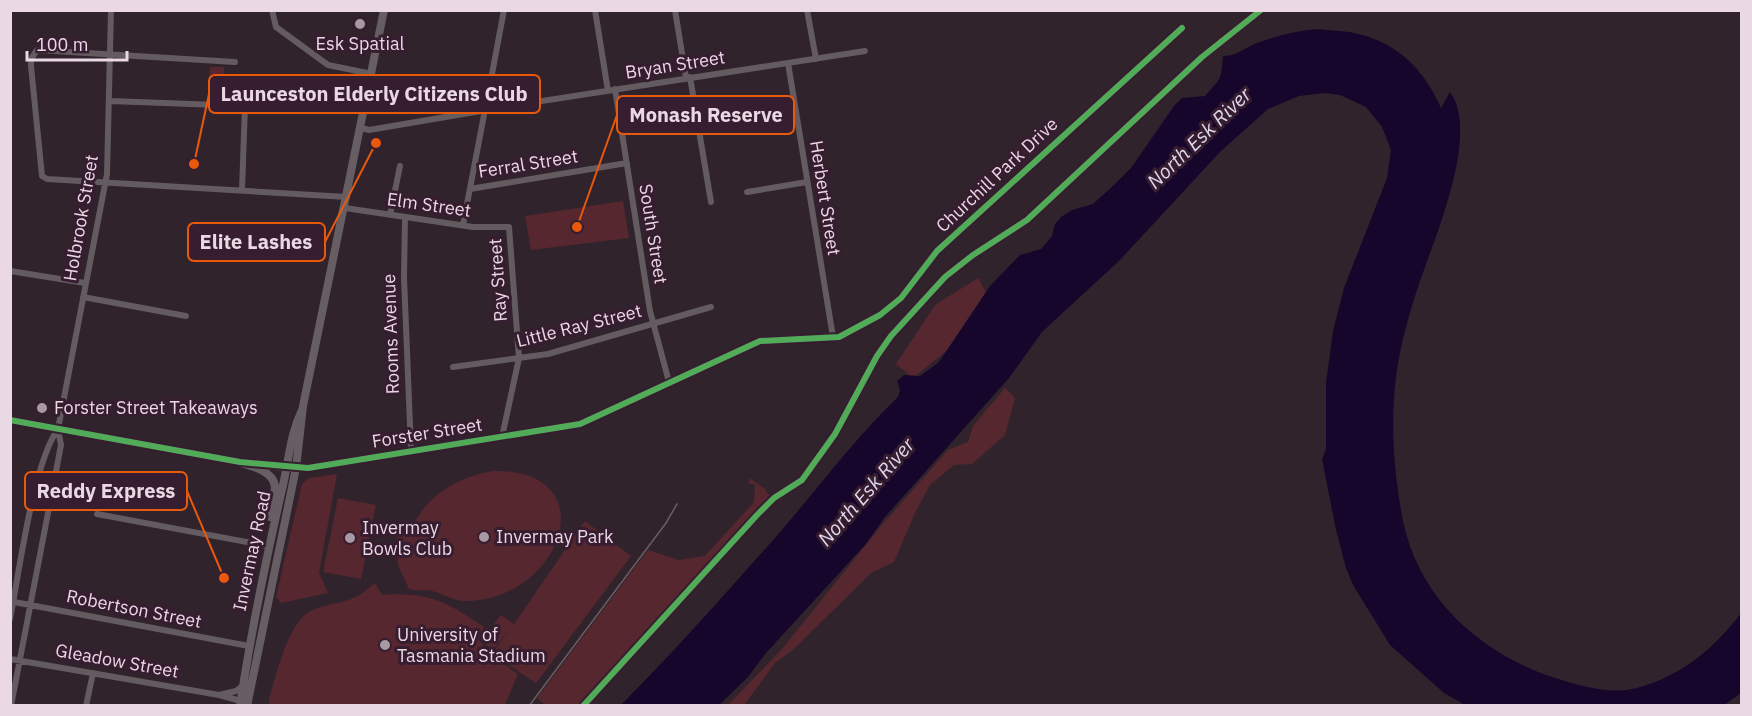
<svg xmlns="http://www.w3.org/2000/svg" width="1752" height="716" viewBox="0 0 1752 716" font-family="'IBM Plex Sans',sans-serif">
  <rect width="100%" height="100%" fill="#30232c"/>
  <!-- green -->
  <path fill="#57272f" d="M210,67H224L222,100H208Z
    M623,201L629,238L531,250L525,216Z
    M978,278L988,296L951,347L913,378L896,364L935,305Z
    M1005,388L1015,398L1005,435L972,464L954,465L930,485L915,513L894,562L871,573L795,648L775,663L744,705L727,706L782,649L881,526L948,450L968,442L973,426Z
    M493,471C607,468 563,599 467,601C452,602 440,591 427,590C421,590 415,591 409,589L398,565L397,533L409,534C423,498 456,477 493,471Z
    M337,474L319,573L328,593L281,603L276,597L302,484L309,478Z
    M749,478L765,489L771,498L580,705H545L537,698L648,550L679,560L705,556L754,502L755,484H749Z
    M338,498L376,505L361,579L323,572Z
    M585,521L631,556L536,683L492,654L513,624L493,650L481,641L501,615L514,624Z
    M375,583L382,595C427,591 448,602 484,627L478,639L491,655L518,674L505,705H269V699C277,674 288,618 315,609C343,600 351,604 375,583Z"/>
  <!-- water -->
  <path fill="#17062b" d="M1317,29C1329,31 1342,30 1354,33C1396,41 1425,70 1441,108L1450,92C1481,133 1433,242 1419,284C1409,314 1400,346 1396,377C1390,424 1394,474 1403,521C1420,603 1487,659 1565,681C1588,688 1613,694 1637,688C1681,676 1714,649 1741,613V693L1723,706L1465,705L1444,693L1390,645L1353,585L1346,568L1336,530L1322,459L1326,449V383L1333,331L1344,288L1387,178L1391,150L1382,127L1366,107L1340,95L1325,93L1299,96L1268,109L1220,152L1119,261L1042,332L1009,378L885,517L865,545L766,653L748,677L719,705H621C674,652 725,594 775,538C816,491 853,440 898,397L900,390L897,381L904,375L920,376L939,362L990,286L1020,255L1041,249L1052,236L1055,224L1061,217L1072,210L1093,204L1115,184L1131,168L1174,106L1182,98L1205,96C1222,77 1221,80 1223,56C1237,56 1244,48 1257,43C1276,36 1296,31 1317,29Z"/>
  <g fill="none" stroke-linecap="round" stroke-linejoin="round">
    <!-- minor -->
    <path stroke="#635b5f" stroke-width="6" d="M272,10L276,27L328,65L372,74
      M595,10L608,91
      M675,10L686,78
      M807,10L816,59
      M235,62L37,50L31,59V66L42,176L47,179L347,197
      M788,63L833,337
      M690,77L711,202
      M615,89L650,311L669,382
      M110,101L245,106L242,190
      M486,106L504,10
      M490,109L865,51
      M361,128L369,130L481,111
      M470,189L627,163
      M747,192L807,182
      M345,208L473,227H509L519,358L502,437
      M390,215L400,166
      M405,217L404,277L411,450
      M463,225L484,115
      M10,271L85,283
      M83,297L186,316
      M453,367L548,354L711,307
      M296,468L573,426L760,341L833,337L848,333L895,304L932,255L1182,28
      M97,514L268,546
      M14,602L249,646
      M10,619C19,574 33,463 58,429
      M10,659L219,695L241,701
      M219,695L236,691L242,686
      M11,706L61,445L58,429L107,174L111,10
      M86,706L93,673"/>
    <!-- tertiary -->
    <path stroke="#635b5f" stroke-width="8" d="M10,420L233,461
      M251,464L296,468"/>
    <!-- secondary -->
    <path stroke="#675e63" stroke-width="8" d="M228,460C242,464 275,468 275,488C274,498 271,507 270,517
      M240,706C251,631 266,559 283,485C289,459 290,435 302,410
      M247,706L296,468L303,406L384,10"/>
    <!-- tram -->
    <path stroke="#675e63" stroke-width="1.5" d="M529,706L666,523L677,504"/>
    <defs>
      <path id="cycleway" d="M10,420L240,462L308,468L580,424L760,341L839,337L880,315L901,298L937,251L1182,28
        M583,706L757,515L774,498L802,480L835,434L877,356L891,336L945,277L973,255L1027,220L1202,57L1261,10"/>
    </defs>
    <!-- cycleway casing -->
    <use href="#cycleway" stroke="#361d2f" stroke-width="10"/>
    <!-- cycleway -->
    <use href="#cycleway" stroke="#51ab58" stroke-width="6"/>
  </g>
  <!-- markers -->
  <g fill="#a999a4" stroke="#361d2f" stroke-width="2">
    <circle cx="360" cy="24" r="6"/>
    <circle cx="42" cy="408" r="6"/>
    <circle cx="484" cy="537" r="6"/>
    <circle cx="350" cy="538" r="6"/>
    <circle cx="385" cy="645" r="6"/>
  </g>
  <g text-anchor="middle" stroke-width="6" stroke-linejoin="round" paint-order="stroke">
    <!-- poi labels -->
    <g font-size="18" fill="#ead8e4" stroke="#361d2f" text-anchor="start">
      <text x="360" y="50" text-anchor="middle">Esk Spatial</text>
      <text x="54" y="414">Forster Street Takeaways</text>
      <text x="362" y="534">Invermay<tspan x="362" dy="21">Bowls Club</tspan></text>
      <text x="496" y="543">Invermay Park</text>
      <text x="397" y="641">University of<tspan x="397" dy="21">Tasmania Stadium</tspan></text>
    </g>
    <!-- street labels -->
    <g font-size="18" fill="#ead8e4" stroke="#361d2f">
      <text transform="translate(675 65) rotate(-9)" y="6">Bryan Street</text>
      <text transform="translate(528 164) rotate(-9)" y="6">Ferral Street</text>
      <text transform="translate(997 175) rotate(-43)" y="6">Churchill Park Drive</text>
      <text transform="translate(825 198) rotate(81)" y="6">Herbert Street</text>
      <text transform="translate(429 205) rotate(8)" y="6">Elm Street</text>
      <text transform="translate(81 218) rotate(-80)" y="6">Holbrook Street</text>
      <text transform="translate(653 234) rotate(81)" y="6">South Street</text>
      <text transform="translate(498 280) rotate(-94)" y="6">Ray Street</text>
      <text transform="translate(579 326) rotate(-14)" y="6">Little Ray Street</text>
      <text transform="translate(391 334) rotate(-92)" y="6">Rooms Avenue</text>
      <text transform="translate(427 433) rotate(-9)" y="6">Forster Street</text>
      <text transform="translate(252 551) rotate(-78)" y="6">Invermay Road</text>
      <text transform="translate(134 609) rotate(11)" y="6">Robertson Street</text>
      <text transform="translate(117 661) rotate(10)" y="6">Gleadow Street</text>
    </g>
    <!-- water labels -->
    <g font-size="20" font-style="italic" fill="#dfd8ef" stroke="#361d2f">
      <text transform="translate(1199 138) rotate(-44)" y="7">North Esk River</text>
      <text transform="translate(866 492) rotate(-49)" y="7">North Esk River</text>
    </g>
  </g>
  <!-- callouts -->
  <path fill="none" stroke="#e8590c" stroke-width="2" d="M194 164L209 94M577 227L617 115M376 143L325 242M224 578L187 491"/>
  <g fill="#e8590c" stroke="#361d2f" stroke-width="2">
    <circle cx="194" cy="164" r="6"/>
    <circle cx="577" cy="227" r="6"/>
    <circle cx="376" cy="143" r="6"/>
    <circle cx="224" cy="578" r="6"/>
  </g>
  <g fill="#361d2f" stroke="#e8590c" stroke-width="2">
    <rect x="209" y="75" width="331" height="38" rx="6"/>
    <rect x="617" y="96" width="177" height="38" rx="6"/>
    <rect x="188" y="223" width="137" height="38" rx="6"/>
    <rect x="25" y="472" width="162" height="38" rx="6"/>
  </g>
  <g font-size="20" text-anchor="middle" font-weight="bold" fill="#ead8e4">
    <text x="374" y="101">Launceston Elderly Citizens Club</text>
    <text x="706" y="122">Monash Reserve</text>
    <text x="256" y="249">Elite Lashes</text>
    <text x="106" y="498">Reddy Express</text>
  </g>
  <!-- border -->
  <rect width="1752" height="716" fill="none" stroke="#ead8e4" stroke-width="24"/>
  <!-- scale -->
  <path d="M27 51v9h100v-9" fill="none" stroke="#ead8e4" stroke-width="3"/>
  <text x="36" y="51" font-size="18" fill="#ead8e4" stroke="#361d2f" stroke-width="4.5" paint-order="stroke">100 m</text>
</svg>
